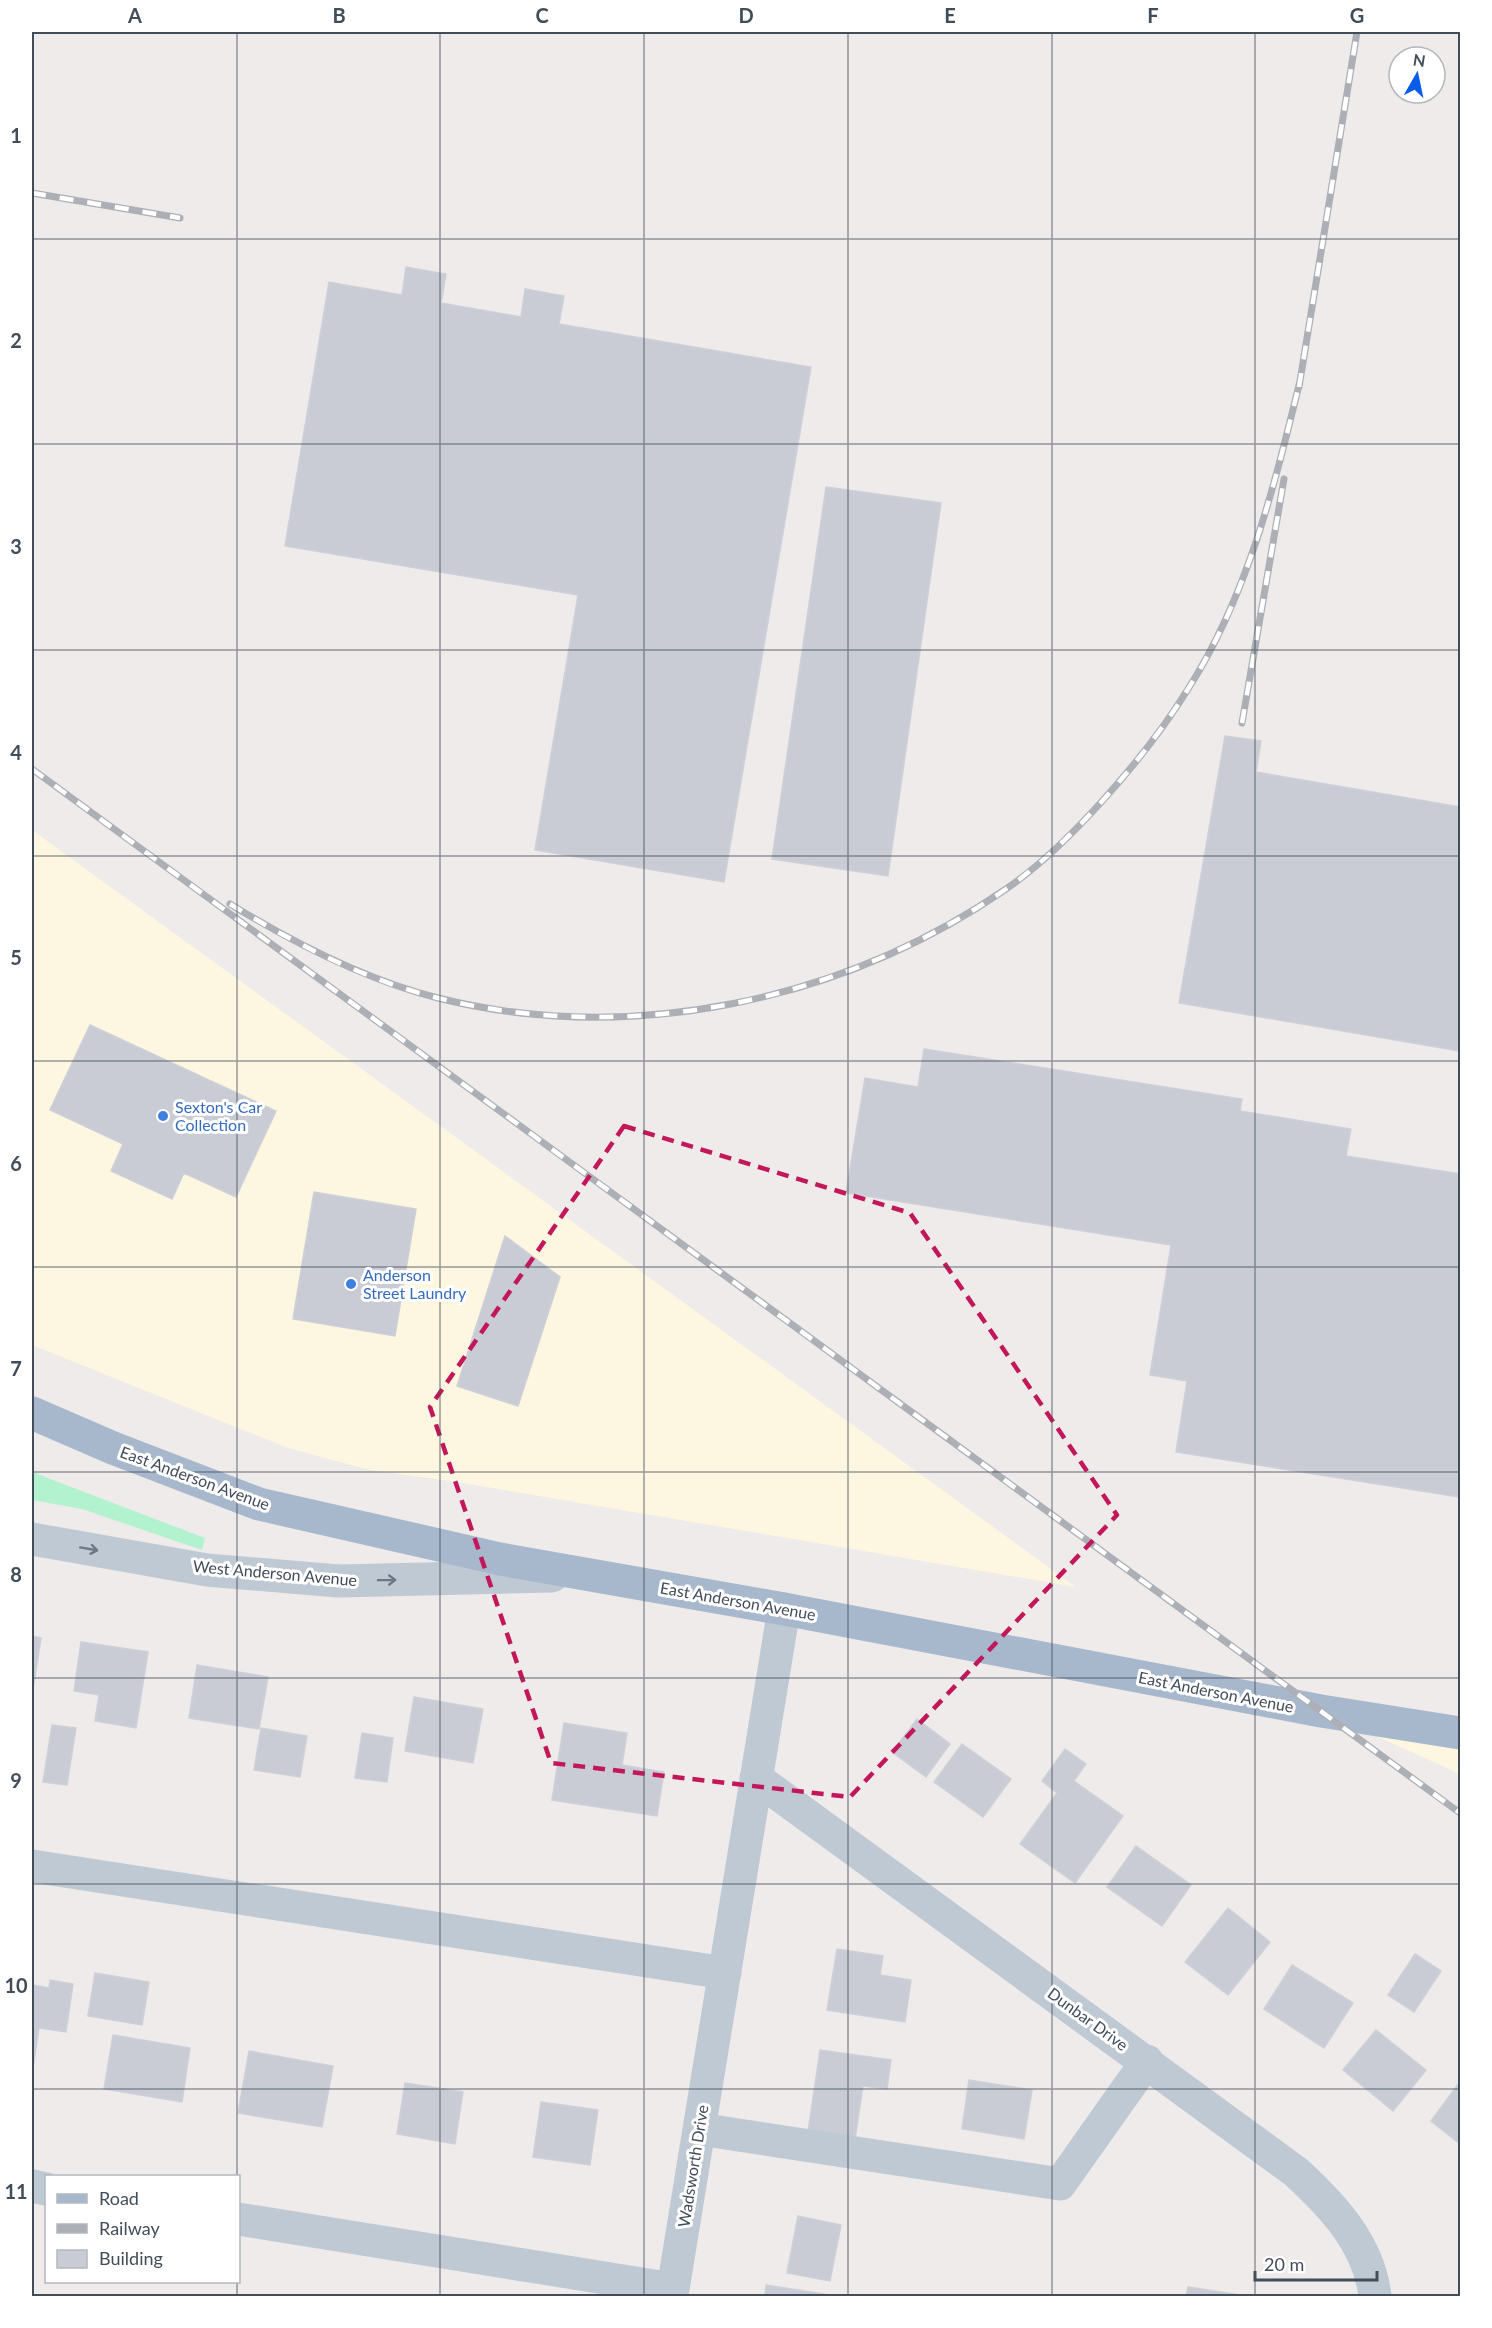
<svg xmlns="http://www.w3.org/2000/svg" width="1492" height="2328" viewBox="0 0 1492 2328" font-family="Lato,sans-serif">
  <rect width="100%" height="100%" fill="#eeebea"/>
  <!-- commercial -->
  <path fill="#fdf6e0" d="M32,830L1076,1587L457,1482L370,1470L288,1448L32,1345Z
    M1321,1711L1460,1733V1774Z"/>
  <!-- grass -->
  <path fill="#b3f2cf" d="M32,1472L205,1538L202,1550L82,1509L32,1500Z"/>
  <!-- building -->
  <path fill="#c9ccd4" stroke="#ced0d8" stroke-width="1.5" d="M406,267L446,274L441,303L521,317L525,289L564,296L559,324L811,367L724,882L535,850L578,595L285,546L329,282L402,295Z
    M826,487L941,503L888,876L772,859Z
    M1225,736L1261,741L1256,772L1460,807V1051L1179,1003Z
    M90,1025L276,1111L236,1197L184,1173L172,1199L111,1171L123,1144L50,1110Z
    M924,1049L1242,1099L1240,1111L1351,1129L1346,1156L1460,1174V1497L1176,1452L1187,1381L1150,1375L1171,1245L846,1193L865,1078L918,1087Z
    M314,1192L416,1209L395,1336L293,1319Z
    M505,1236L560,1277L518,1406L457,1386Z
    M32,1636L41,1638L33,1689H32Z
    M81,1642L148,1652L136,1728L95,1721L99,1695L74,1691Z
    M197,1665L268,1677L259,1729L189,1718Z
    M414,1697L483,1709L473,1763L405,1751Z
    M917,1719L950,1744L926,1777L892,1752Z
    M564,1723L627,1733L622,1765L664,1772L657,1816L552,1800Z
    M52,1725L76,1728L67,1785L43,1782Z
    M261,1728L307,1736L300,1777L254,1770Z
    M362,1733L393,1738L387,1782L355,1778Z
    M962,1744L1011,1779L983,1817L934,1782Z
    M1065,1749L1086,1764L1074,1781L1123,1816L1075,1883L1020,1844L1057,1793L1042,1781Z
    M1136,1846L1191,1885L1162,1926L1107,1887Z
    M1228,1908L1270,1942L1228,1995L1185,1962Z
    M837,1949L883,1956L880,1975L911,1980L905,2022L827,2010Z
    M1415,1954L1441,1971L1414,2012L1388,1995Z
    M1292,1965L1353,2003L1324,2048L1264,2009Z
    M95,1973L149,1982L142,2025L88,2016Z
    M50,1980L73,1984L66,2032L39,2028L32,2074V1985L49,1988Z
    M1376,2030L1426,2070L1393,2111L1343,2070Z
    M113,2035L190,2048L182,2102L104,2089Z
    M820,2050L891,2060L887,2089L863,2086L855,2139L808,2132Z
    M249,2051L333,2066L322,2127L238,2113Z
    M969,2080L1032,2090L1024,2139L962,2129Z
    M405,2083L463,2092L455,2144L397,2134Z
    M1459,2083L1460,2084V2144L1431,2121Z
    M541,2102L598,2110L590,2165L533,2157Z
    M798,2216L841,2225L830,2281L787,2273Z
    M766,2285L829,2295V2296H765Z
    M1188,2287L1247,2296H1186Z"/>
  <g fill="none" stroke-linecap="round" stroke-linejoin="round">
    <!-- minor -->
    <path stroke="#bfc9d4" stroke-width="33" d="M32,1539L207,1570L339,1581L552,1576
      M756,1778L1296,2172C1333,2206 1369,2244 1375,2296
      M32,1866L725,1973
      M699,2129L1060,2184L1147,2061
      M32,2186L46,2189
      M238,2219L673,2289L784,1609"/>
    <!-- major -->
    <path stroke="#a7b8cd" stroke-width="33" d="M32,1413L113,1448L259,1504L500,1559L784,1609L1321,1711L1460,1733"/>
    <defs>
      <path id="rail" d="M32,193L180,218
        M1299,387L1357,32
        M1242,723L1284,479
        M32,769L1460,1813
        M230,904C294,943 365,980 438,998C631,1046 843,1001 1006,889C1069,846 1148,754 1188,689C1248,595 1274,487 1300,381"/>
    </defs>
    <!-- rail casing -->
    <use href="#rail" stroke="#acb0b6" stroke-width="7"/>
    <!-- rail -->
    <use href="#rail" stroke="#fff" stroke-width="4.5" stroke-dasharray="14" stroke-linecap="butt"/>
  </g>
  <!-- one-way arrows -->
  <defs><path id="oneway-shaft" d="M-6 0H5M1.5-3L5.5 0L1.5 3" fill="none" stroke-width="1.6" stroke-linecap="round" stroke-linejoin="round" transform="scale(1.5)"/></defs>
  <g stroke="#6e7885">
    <use href="#oneway-shaft" transform="translate(89 1549) rotate(10)"/>
    <use href="#oneway-shaft" transform="translate(387 1580) rotate(-1)"/>
  </g>
  <!-- marked area -->
  <path fill="none" stroke="#c2185b" stroke-width="4.5" stroke-dasharray="12 8" stroke-linejoin="round" d="M624,1126L910,1213L1117,1515L850,1797L551,1763L430,1407Z"/>
  <!-- grid -->
  <path fill="none" stroke="#424d5a" stroke-width="1.5" stroke-opacity="0.55" d="M237,32V2176M440,32V2296M644,32V2296M848,32V2296M1052,32V2296M1255,32V2296M32,239H1460M32,444H1460M32,650H1460M32,856H1460M32,1061H1460M32,1267H1460M32,1472H1460M32,1678H1460M32,1884H1460M32,2089H1460M237,2282V2296"/>
  <!-- markers -->
  <g fill="#3f7fe0" stroke="#fff" stroke-width="2">
    <circle cx="163" cy="1116" r="6"/>
    <circle cx="351" cy="1284" r="6"/>
  </g>
  <g text-anchor="middle" stroke-width="6" stroke-linejoin="round" paint-order="stroke">
    <!-- shop labels -->
    <g font-size="16" fill="#366cbe" stroke="#fff" text-anchor="start">
      <text x="175" y="1113">Sexton's Car<tspan x="175" dy="18">Collection</tspan></text>
      <text x="363" y="1281">Anderson<tspan x="363" dy="18">Street Laundry</tspan></text>
    </g>
    <!-- street labels -->
    <g font-size="16" fill="#424d5a" stroke="#fff">
      <text transform="translate(195 1478) rotate(20)" y="6">East Anderson Avenue</text>
      <text transform="translate(275 1573) rotate(5)" y="6">West Anderson Avenue</text>
      <text transform="translate(738 1601) rotate(10)" y="6">East Anderson Avenue</text>
      <text transform="translate(1216 1692) rotate(11)" y="6">East Anderson Avenue</text>
      <text transform="translate(1088 2019) rotate(36)" y="6">Dunbar Drive</text>
      <text transform="translate(693 2166) rotate(-81)" y="6">Wadsworth Drive</text>
    </g>
  </g>
  <!-- border -->
  <rect width="1492" height="2328" fill="none" stroke="#ffffff" stroke-width="66"/>
  <!-- legend -->
  <rect x="45" y="2175" width="195" height="108" fill="#ffffff" stroke="#b3b8bd" stroke-width="1.5"/>
  <rect x="57" y="2194" width="30" height="9" fill="#a7b8cd" stroke="#b3b8bd" stroke-width="1.5"/>
  <text x="99" y="2205" font-size="18" fill="#424d5a">Road</text>
  <rect x="57" y="2224" width="30" height="9" fill="#acb0b6" stroke="#b3b8bd" stroke-width="1.5"/>
  <text x="99" y="2235" font-size="18" fill="#424d5a">Railway</text>
  <rect x="57" y="2250" width="30" height="18" fill="#c9ccd4" stroke="#b3b8bd" stroke-width="1.5"/>
  <text x="99" y="2265" font-size="18" fill="#424d5a">Building</text>
  <!-- north arrow -->
  <g transform="translate(1417 75) rotate(9)"><circle r="28" fill="#ffffff" stroke="#b3b8bd" stroke-width="1.5"/>
  <path d="M0-4.5L10 22L0 15L-10 22Z" fill="#095cea"/>
  <text y="-9" font-size="16" font-weight="bold" text-anchor="middle" fill="#424d5a">N</text>
  </g>
  <!-- scale -->
  <path d="M1255 2271v9h122v-9" fill="none" stroke="#424d5a" stroke-width="3"/>
  <text x="1264" y="2271" font-size="18" fill="#424d5a" stroke="#ffffff" stroke-width="4.5" paint-order="stroke">20 m</text>
  <rect x="33" y="33" width="1426" height="2262" fill="none" stroke="#424d5a" stroke-width="2"/>
  <g font-size="20" text-anchor="middle" font-weight="bold" fill="#424d5a">
    <text x="135" y="23">A</text>
    <text x="339" y="23">B</text>
    <text x="542" y="23">C</text>
    <text x="746" y="23">D</text>
    <text x="950" y="23">E</text>
    <text x="1153" y="23">F</text>
    <text x="1357" y="23">G</text>
    <text x="16" y="143">1</text>
    <text x="16" y="348">2</text>
    <text x="16" y="554">3</text>
    <text x="16" y="760">4</text>
    <text x="16" y="965">5</text>
    <text x="16" y="1171">6</text>
    <text x="16" y="1376">7</text>
    <text x="16" y="1582">8</text>
    <text x="16" y="1788">9</text>
    <text x="16" y="1993">10</text>
    <text x="16" y="2199">11</text>
  </g>
</svg>
